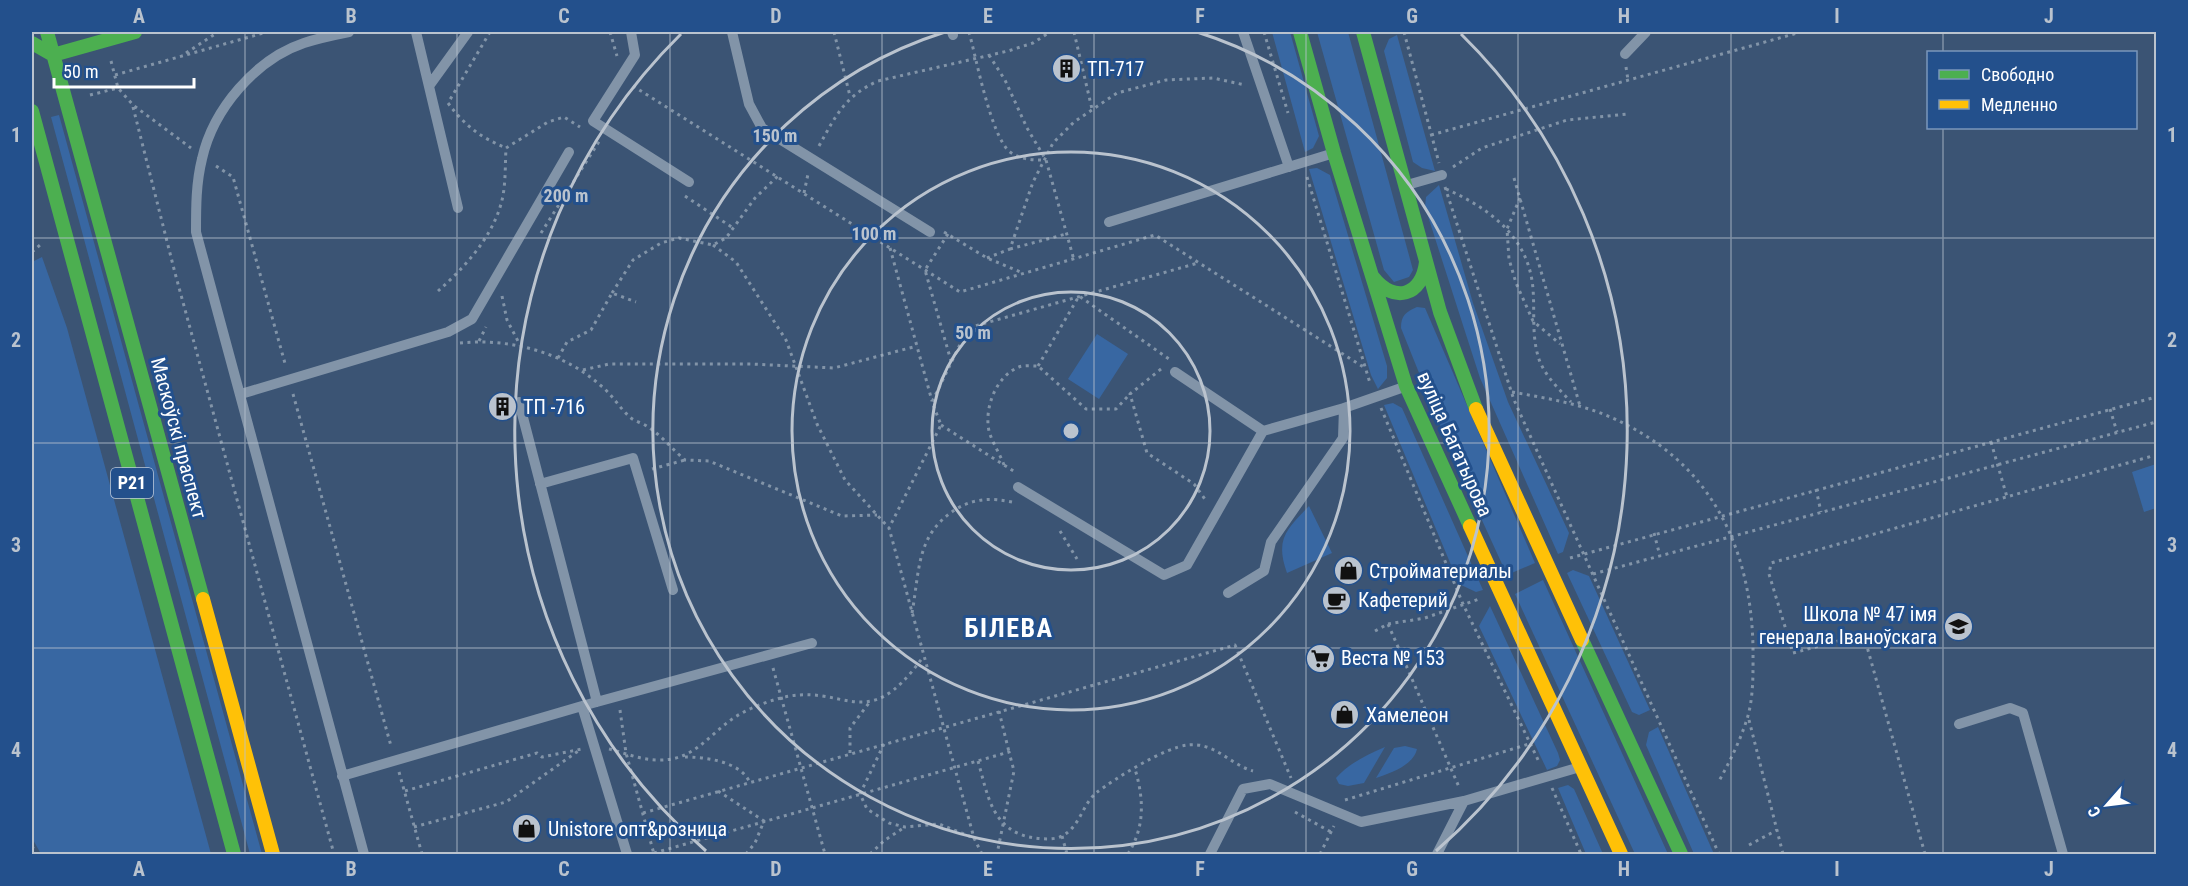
<svg xmlns="http://www.w3.org/2000/svg" width="2188" height="886" viewBox="0 0 2188 886" font-family="'Roboto Condensed',sans-serif">
  <rect width="100%" height="100%" fill="#3b5474"/>
  <!-- green -->
  <path fill="#3867a2" d="M1272,32H1290L1319,136L1313,148L1305,152Z
    M1317,32H1348L1413,270L1409,277L1394,282L1384,270Z
    M1397,35L1435,171L1422,168L1413,162L1384,51L1389,39Z
    M59,115L262,854H250L51,117Z
    M1317,168L1330,175L1387,366V378L1378,389L1371,375L1309,169Z
    M1439,185L1473,303L1508,402L1569,533L1563,552L1558,554L1480,378L1425,207L1426,197Z
    M42,257L67,328L211,854H41L32,838V262Z
    M1417,307L1425,308L1535,563L1507,575L1450,450L1401,328C1401,315 1406,312 1417,307Z
    M1097,334L1128,354L1099,399L1068,379Z
    M1393,403L1402,408L1483,590L1476,592L1459,584L1384,405Z
    M2156,464V508L2144,512L2132,472Z
    M1309,506L1332,553L1287,573C1275,539 1286,530 1309,506Z
    M1573,570L1589,576L1650,710L1639,715L1632,712L1567,573Z
    M1543,580L1668,854H1635L1515,594Z
    M1490,606L1558,753L1560,760L1557,766L1547,770L1479,626Z
    M1658,727L1714,854H1694L1646,745L1649,732Z
    M1405,746L1417,749C1413,766 1390,773 1376,778L1394,748Z
    M1385,747L1364,783L1348,786L1339,784L1336,778C1349,763 1367,755 1385,747Z
    M1568,785L1574,789L1603,854H1586L1558,788Z"/>
  <g fill="none" stroke-linecap="round" stroke-linejoin="round">
    <!-- path -->
    <path stroke="#8294a8" stroke-width="3" stroke-dasharray="3 4.5" stroke-linecap="butt" d="M490,32L448,103C465,126 480,137 506,148
      M610,32L617,56
      M834,32L850,96
      M969,32C976,57 991,137 1010,152C1021,160 1033,160 1046,160
      M1074,32L1092,109
      M1264,32L1288,113
      M1404,32L1439,163
      M186,53L218,32
      M989,55L1005,80L1027,128L1046,160L1074,260
      M111,61L118,88L133,105L191,148
      M1626,67L1628,80
      M115,75L267,32
      M633,86L960,292L1155,235L1365,368
      M90,95L118,88
      M133,107L175,273L334,854
      M1431,135L1801,32
      M819,146C836,115 845,96 878,81L1008,51L1033,43L1050,32
      M506,148L548,122L564,117L580,127
      M216,166L233,177L286,367
      M1453,167L1482,148L1567,120L1627,114
      M1307,177L1370,383
      M1514,178L1580,406
      M1445,187L1514,400L1719,854
      M1446,189C1489,208 1529,237 1533,289C1535,314 1531,338 1540,362C1547,378 1560,390 1571,402
      M804,193L808,174
      M685,196L733,228
      M1520,198L1507,229L1509,259L1516,283L1533,321L1560,344
      M944,232L987,258L1023,273
      M541,233L600,140
      M948,234L925,270L951,361
      M713,245L736,262L786,340L817,424L845,480L889,528
      M890,248L932,401
      M1010,249L1066,234
      M32,252L41,244
      M987,258L1010,249L1033,182L1053,143L1074,122L1117,93L1166,80L1213,78L1245,85
      M438,291C464,268 491,239 501,204C506,187 505,166 506,148
      M612,293L633,260L661,243L679,238L713,245L726,238L755,198L778,176
      M502,296L507,320L520,345
      M479,341L486,327
      M460,343C509,338 563,352 600,385C612,394 620,409 631,418C636,422 643,423 648,427C661,435 673,450 685,460L709,461L842,516L877,515
      M558,358L567,342L591,330L612,293L636,302
      M1038,366L1079,296L1169,359
      M1161,369L1130,394L1147,453L1194,484L1207,502
      M583,370L609,364H751L834,368L917,346
      M1512,392C1551,399 1589,405 1625,424C1714,469 1751,551 1753,647C1753,670 1754,697 1747,719C1740,741 1730,761 1719,781
      M293,394L391,746
      M1381,408L1463,604L1540,764
      M2110,409L2117,432
      M941,425L1015,472
      M1991,442L2007,497
      M1004,465C1000,454 992,442 989,431C984,408 996,376 1019,367C1024,365 1032,366 1038,366L1086,409H1116L1130,394
      M652,469L685,460
      M1816,489L1821,512
      M1060,531L1077,559
      M1654,533L1660,556
      M1570,558L2156,397
      M1593,574L2156,422
      M912,613C920,569 916,533 958,508C976,498 992,498 1012,502
      M1388,624L1425,618L1479,599
      M1375,631L1388,624L1459,787
      M773,668L825,854
      M620,710L626,753L654,854
      M999,711L1009,752
      M1749,720L1783,854
      M884,744L860,794L867,809L889,823L905,827L939,824L974,838
      M609,749C625,753 641,760 658,760C694,761 708,735 735,717C748,709 763,703 777,699C845,679 864,740 923,657
      M850,753V728L869,703
      M685,757C704,757 739,761 749,781
      M978,761C988,796 992,832 1035,838C1043,839 1055,840 1062,836C1080,827 1082,805 1096,793C1114,779 1165,747 1188,745C1215,742 1229,764 1253,771
      M399,772L422,854
      M1552,788L1581,854
      M405,791L537,753L542,757L582,749
      M718,791L764,821L755,843L746,854
      M1345,800L1529,744
      M1295,812L1331,832
      M643,813L1235,645L1291,778
      M414,827L506,802L581,749
      M1062,836L1067,854
      M1749,845L1777,830
      M32,846L36,854
      M654,853L1009,752L1014,771L997,854
      M870,854L885,840L905,827
      M982,854L974,838L889,528L941,425L932,402L968,328L1198,263
      M1128,854C1145,827 1144,799 1135,769
      M1320,854L1334,826
      M1925,854L1866,643L1853,637L1793,653L1769,574L1771,563L2156,455"/>
    <!-- lane -->
    <path stroke="#8294a8" stroke-width="10" d="M349,32C334,35 319,38 304,43C256,59 213,109 202,159C196,183 196,207 196,232L364,854
      M416,32L458,208
      M631,32L635,55L593,121L689,182
      M732,32L749,104L762,128L930,232
      M952,32L953,35
      M1243,32L1289,167
      M1625,54L1646,32
      M429,86L468,32
      M1407,185L1442,175
      M1109,222L1334,153
      M1175,372L1263,431
      M241,394L448,332L472,319L569,152
      M519,402L597,702
      M540,484L633,458L673,590
      M1018,487L1164,575L1187,565L1263,431L1344,408L1404,387
      M1228,593L1264,571L1271,542L1343,438L1344,408
      M582,706L627,854
      M1959,724L2010,708L2023,713L2063,854
      M342,776L582,706L812,643
      M1210,854L1243,789L1270,784L1361,822L1464,801L1580,767
      M1437,854L1464,801"/>
    <!-- fast -->
    <path stroke="#4caf50" stroke-width="14" d="M47,32L203,599
      M1300,32L1334,153L1406,386L1470,526
      M1363,32L1440,312L1476,409
      M32,43L53,55L135,32
      M32,111L234,854
      M1373,277C1394,304 1422,296 1426,262
      M1582,640L1681,854"/>
    <!-- slow -->
    <path stroke="#ffc107" stroke-width="14" d="M1476,409L1582,640
      M1470,526L1621,854
      M203,599L273,854"/>
  </g>
  <!-- grid -->
  <path fill="none" stroke="#bac3ce" stroke-width="1.5" stroke-opacity="0.55" d="M245,32V854M457,32V854M670,32V854M882,32V854M1094,32V854M1306,32V854M1518,32V854M1731,32V854M1943,32V52M1943,128V854M32,238H2156M32,443H2156M32,648H2156"/>
  <!-- distance rings -->
  <g fill="none" stroke="#bac3ce" stroke-width="3">
    <circle cx="1071" cy="431" r="139"/>
    <circle cx="1071" cy="431" r="279"/>
    <path d="M1197 32A418 418 0 1 1 945 32"/>
    <path d="M706 851A557 557 0 0 1 681 34M1461 34A557 557 0 0 1 1436 851"/>
  </g>
  <!-- icons -->
  <defs>
    <symbol id="building-disc" viewBox="-11 -11 22 22"><circle r="9.5" fill="#bac3ce" stroke="#23508c"/><path d="M-4-6H4V6H1V3H-1V6H-4ZM-2.5-4.3h1.7v1.8h-1.7ZM.8-4.3h1.7v1.8H.8ZM-2.5-1h1.7V.8h-1.7ZM.8-1h1.7V.8H.8Z" fill="#111"/></symbol>
    <symbol id="shop-disc" viewBox="-11 -11 22 22"><circle r="9.5" fill="#bac3ce" stroke="#23508c"/><path d="M-5-2.5h2.3a2.7 3.5 0 0 1 5.4 0H5L5.5 6h-11ZM-1.5-2.5h3a1.5 2.3 0 0 0-3 0Z" fill="#111"/></symbol>
    <symbol id="cafe-disc" viewBox="-11 -11 22 22"><circle r="9.5" fill="#bac3ce" stroke="#23508c"/><path d="M-5.5-4.5H6V0H3Q3 3.5 0 3.5H-2.5Q-5.5 3.5-5.5 0ZM3-3.2v2h1.7v-2ZM-6 4.5H4V6H-6Z" fill="#111"/></symbol>
    <symbol id="school-disc" viewBox="-11 -11 22 22"><circle r="9.5" fill="#bac3ce" stroke="#23508c"/><path d="M0-5L7-2L0 1L-7-2ZM-4 1L0 2.5L4 1V4Q0 6-4 4Z" fill="#111"/></symbol>
    <symbol id="supermarket-disc" viewBox="-11 -11 22 22"><circle r="9.5" fill="#bac3ce" stroke="#23508c"/><path d="M-6-5.5h2.5l.6 2H6L4.5 2H-2.5L-4.4-4H-6ZM-1.5 3.2a1.3 1.3 0 1 0 .1 0ZM3 3.2a1.3 1.3 0 1 0 .1 0Z" fill="#111"/></symbol>
  </defs>
  <g fill-rule="evenodd">
    <use href="#building-disc" x="1050" y="52" width="33" height="33"/>
    <use href="#building-disc" x="486" y="390" width="33" height="33"/>
    <use href="#shop-disc" x="1332" y="554" width="33" height="33"/>
    <use href="#cafe-disc" x="1320" y="584" width="33" height="33"/>
    <use href="#school-disc" x="1942" y="610" width="33" height="33"/>
    <use href="#supermarket-disc" x="1304" y="642" width="33" height="33"/>
    <use href="#shop-disc" x="1328" y="698" width="33" height="33"/>
    <use href="#shop-disc" x="510" y="812" width="33" height="33"/>
  </g>
  <g text-anchor="middle" stroke-width="6" stroke-linejoin="round" paint-order="stroke">
    <!-- shield labels -->
    <rect fill="#23508c" stroke="#bdcadc" stroke-width="1.5" x="111" y="468" width="42" height="30" rx="4.5"/>
    <g font-size="18" font-weight="bold" fill="#fff">
      <text x="132" y="489">Р21</text>
    </g>
    <!-- poi labels -->
    <g font-size="20" fill="#fff" stroke="#23508c" text-anchor="start">
      <text x="1087" y="76">ТП-717</text>
      <text x="523" y="414">ТП -716</text>
      <text x="1369" y="578">Стройматериалы</text>
      <text x="1358" y="607">Кафетерий</text>
      <text x="1937" y="621" text-anchor="end">Школа № 47 імя<tspan x="1937" dy="23">генерала Іваноўскага</tspan></text>
      <text x="1341" y="665">Веста № 153</text>
      <text x="1366" y="722">Хамелеон</text>
      <text x="548" y="836">Unistore опт&amp;розница</text>
    </g>
    <!-- street labels -->
    <g font-size="20" fill="#fff" stroke="#23508c">
      <text transform="translate(179 438) rotate(75)" y="7">Маскоўскі праспект</text>
      <text transform="translate(1455 444) rotate(66)" y="7">вуліца Багатырова</text>
    </g>
    <!-- district labels -->
    <g font-size="26" font-weight="bold" letter-spacing="1.5" fill="#fff" stroke="#23508c">
      <text x="1009" y="637">БІЛЕВА</text>
    </g>
  </g>
  <circle cx="1071" cy="431" r="9" fill="#bac3ce" stroke="#23508c" stroke-width="3"/>
  <g font-size="18" text-anchor="middle" font-weight="bold" fill="#bac3ce" stroke="#23508c" stroke-width="6" stroke-linejoin="round" paint-order="stroke">
    <text x="775" y="142">150 m</text>
    <text x="566" y="202">200 m</text>
    <text x="874" y="240">100 m</text>
    <text x="973" y="339">50 m</text>
  </g>
  <!-- border -->
  <rect width="2188" height="886" fill="none" stroke="#23508c" stroke-width="66"/>
  <!-- legend -->
  <rect x="1927" y="51" width="210" height="78" fill="#23508c" stroke="#7b96ba" stroke-width="1.5"/>
  <rect x="1939" y="70" width="30" height="9" fill="#4caf50" stroke="#7b96ba" stroke-width="1.5"/>
  <text x="1981" y="81" font-size="18" fill="#ffffff">Свободно</text>
  <rect x="1939" y="100" width="30" height="9" fill="#ffc107" stroke="#7b96ba" stroke-width="1.5"/>
  <text x="1981" y="111" font-size="18" fill="#ffffff">Медленно</text>
  <!-- north arrow -->
  <g transform="translate(2107 805) rotate(242)" stroke="#23508c" stroke-width="4.5" paint-order="stroke">
  <path d="M0-4.5L10 22L0 15L-10 22Z" fill="#ffffff"/>
  <text y="-9" font-size="16" font-weight="bold" text-anchor="middle" fill="#ffffff">С</text>
  </g>
  <!-- scale -->
  <path d="M54 78v9h140v-9" fill="none" stroke="#ffffff" stroke-width="3"/>
  <text x="63" y="78" font-size="18" fill="#ffffff" stroke="#23508c" stroke-width="4.5" paint-order="stroke">50 m</text>
  <rect x="33" y="33" width="2122" height="820" fill="none" stroke="#bac3ce" stroke-width="2"/>
  <g font-size="20" text-anchor="middle" font-weight="bold" fill="#bac3ce">
    <text x="139" y="23">A</text>
    <text x="351" y="23">B</text>
    <text x="564" y="23">C</text>
    <text x="776" y="23">D</text>
    <text x="988" y="23">E</text>
    <text x="1200" y="23">F</text>
    <text x="1412" y="23">G</text>
    <text x="1624" y="23">H</text>
    <text x="1837" y="23">I</text>
    <text x="2049" y="23">J</text>
    <text x="16" y="142">1</text>
    <text x="2172" y="142">1</text>
    <text x="16" y="347">2</text>
    <text x="2172" y="347">2</text>
    <text x="16" y="552">3</text>
    <text x="2172" y="552">3</text>
    <text x="16" y="757">4</text>
    <text x="2172" y="757">4</text>
    <text x="139" y="876">A</text>
    <text x="351" y="876">B</text>
    <text x="564" y="876">C</text>
    <text x="776" y="876">D</text>
    <text x="988" y="876">E</text>
    <text x="1200" y="876">F</text>
    <text x="1412" y="876">G</text>
    <text x="1624" y="876">H</text>
    <text x="1837" y="876">I</text>
    <text x="2049" y="876">J</text>
  </g>
</svg>
